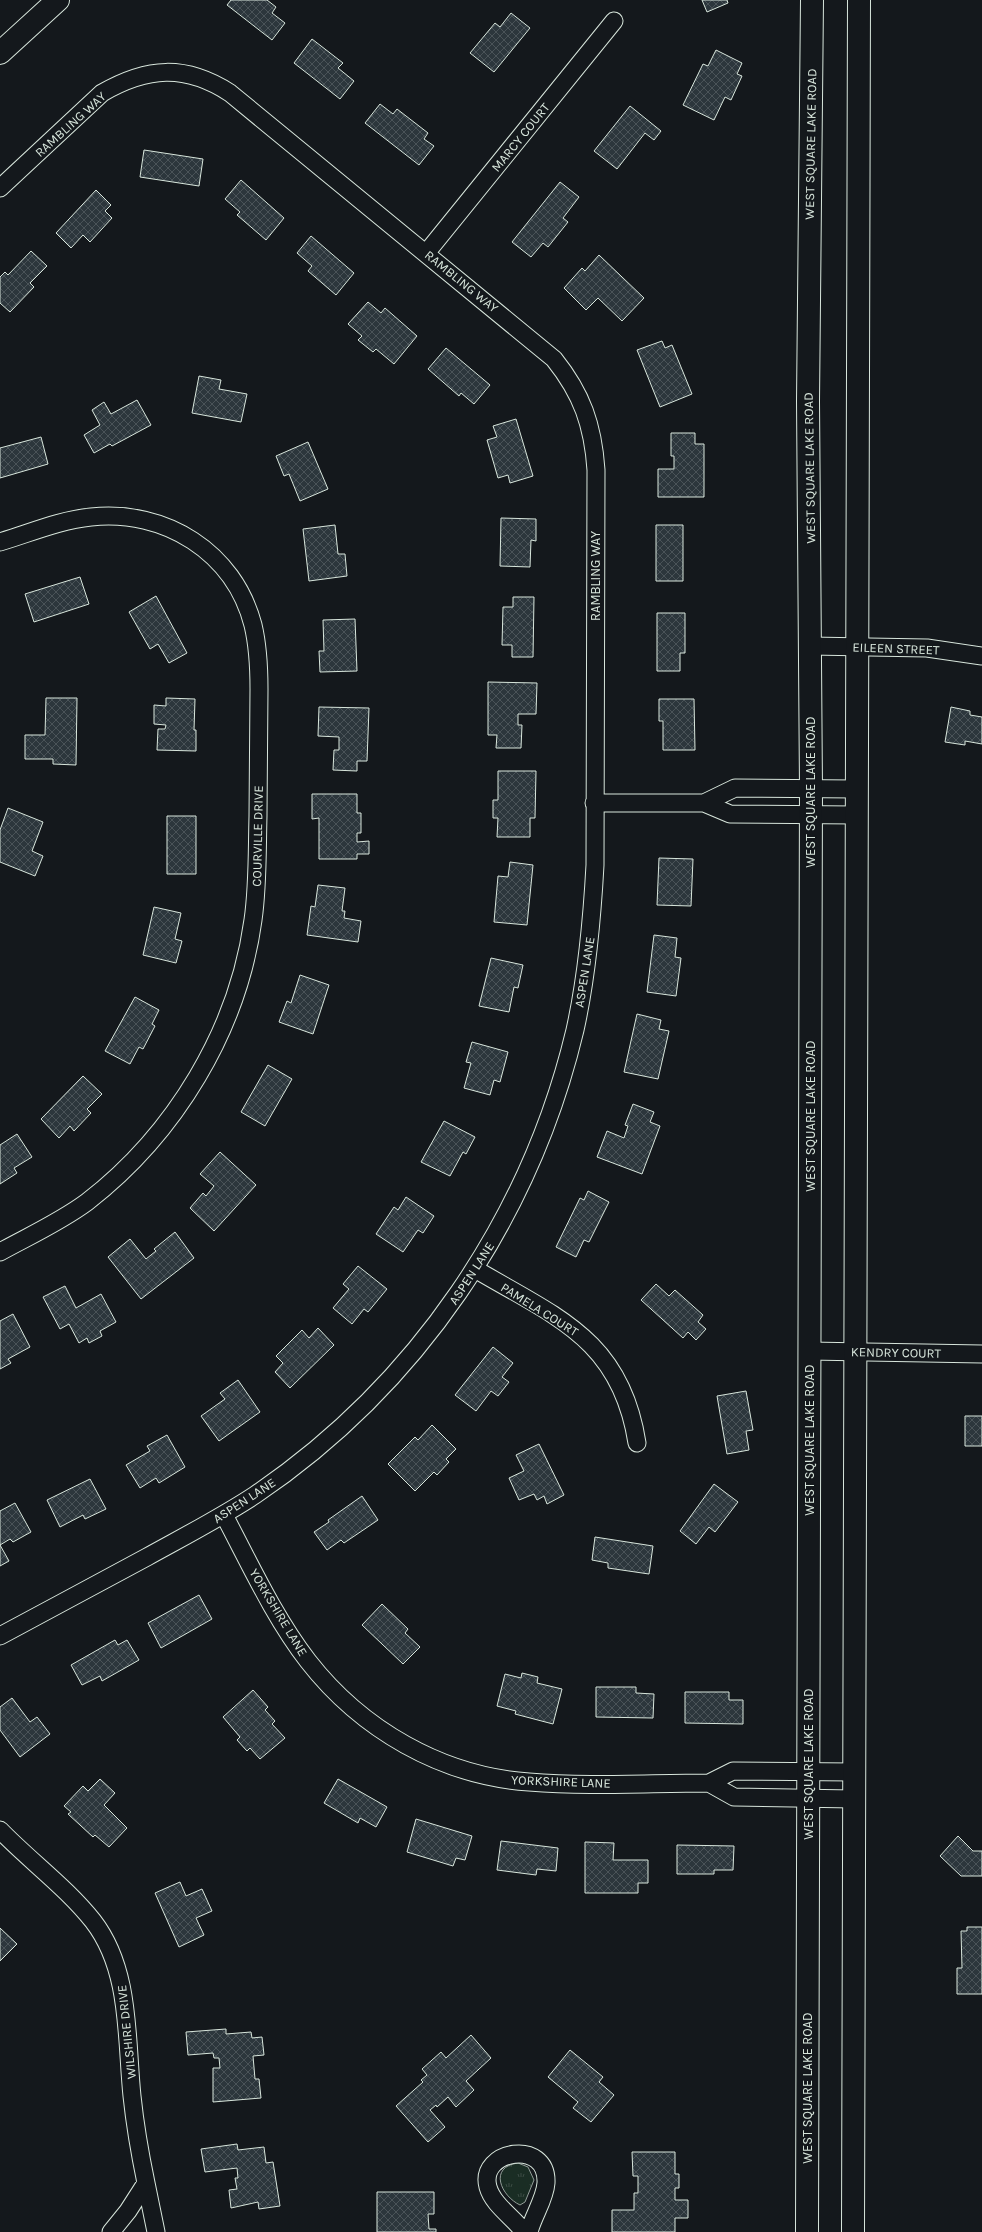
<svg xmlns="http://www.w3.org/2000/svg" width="982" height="2232" viewBox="0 0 982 2232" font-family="Karla,sans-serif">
  <defs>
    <pattern id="grass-tufts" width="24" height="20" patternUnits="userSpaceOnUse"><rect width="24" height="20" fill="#1a2d24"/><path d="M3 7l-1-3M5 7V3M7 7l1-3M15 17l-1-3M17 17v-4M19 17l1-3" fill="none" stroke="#3b4b43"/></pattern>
    <pattern id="building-cross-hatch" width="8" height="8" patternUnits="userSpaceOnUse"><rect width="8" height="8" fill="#2c363c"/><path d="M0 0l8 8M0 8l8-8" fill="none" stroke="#4a5358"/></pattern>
  </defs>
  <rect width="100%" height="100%" fill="#14181c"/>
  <!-- grass -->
  <path fill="url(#grass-tufts)" stroke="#939e99" d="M518,2163L528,2167L534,2180L525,2202L520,2205C501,2196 488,2167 518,2163Z"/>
  <!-- building -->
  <path fill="url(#building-cross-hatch)" stroke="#d8e6dc" d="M231,0H267L276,7L272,13L285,23L272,40L227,5Z
    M702,0H727L728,3L707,12Z
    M511,13L530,28L494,72L470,53L495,23L500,27Z
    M312,39L343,63L338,68L354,81L340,99L294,63Z
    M716,50L742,63L737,74L742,76L731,100L725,97L714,120L683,105L703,64L708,66Z
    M380,104L393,114L397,109L428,133L424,139L434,146L419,165L365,123Z
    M630,106L661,131L654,140L645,133L617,169L594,151Z
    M144,150L203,159L199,186L140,177Z
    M241,180L284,218L266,240L237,215L240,212L225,199Z
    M560,182L579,197L563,218L568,222L548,247L543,243L531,257L512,242Z
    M96,190L111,205L105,211L112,218L90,242L83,235L71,248L56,233Z
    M311,236L354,273L336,295L308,271L312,266L297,253Z
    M31,251L47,266L30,283L34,287L10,312L0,303V277L5,272L8,275Z
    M599,255L644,298L622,321L598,298L586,310L564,288L582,268L585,271Z
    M368,302L381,313L385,308L417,336L394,364L376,349L373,352L358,340L362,336L348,324Z
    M662,341L665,348L672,345L692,394L660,407L637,350Z
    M446,348L490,385L474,404L461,393L459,396L428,369Z
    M199,376L221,380L219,389L247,394L241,422L192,413Z
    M137,400L151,425L112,446L110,444L94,453L84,435L100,425L92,410L104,402L111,414Z
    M516,419L533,476L510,483L508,475L498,478L487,440L497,437L493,426Z
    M671,433H695V444H704V497H658V469H674V456H671Z
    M41,437L48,464L0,478V448Z
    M308,442L328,489L300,501L289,474L284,476L276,456Z
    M501,518L536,519V541L531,540L530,567L500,566Z
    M335,525L338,554H345L347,576L309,581L303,529Z
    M656,525H683V581H656Z
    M80,577L89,604L34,622L25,594Z
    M156,596L187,653L169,663L158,644L150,649L129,612Z
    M513,597H534L533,657H512V645H502L503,607H513Z
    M657,613H685V653H680V671H657Z
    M355,619L357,671L320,672L319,651H324L323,620Z
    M488,682L537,683L536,714H518V725H522L521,748H496L497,735H488Z
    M46,698H77L76,765L53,764V759H25V735H45Z
    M166,698L195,699L194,730H196V751L157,750L158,729H165L166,725L154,724V705L166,706Z
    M659,699H694L695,750H663V721H659Z
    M319,707L369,708L367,761H357V771L333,770L334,750H339V737L318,736Z
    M951,707L970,711V715L982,717V744L965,741V745L945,742Z
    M498,771H536L535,818H530V837H497L498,818H493V800H498Z
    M312,794H357V813H361V833H357V842L369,841V854H357V859H319V818L312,819Z
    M8,808L43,822L32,851L43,856L35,876L0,862V830Z
    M167,816H196V874H167Z
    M659,858L693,859L691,906L657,905Z
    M510,862L533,865L527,925L494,922L498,876L508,877Z
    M318,885L345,888L342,911H345L344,918L361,921L358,942L307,935L311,906L315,907Z
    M154,907L181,913L175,939L182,941L176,963L143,955Z
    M654,935L677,938L675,957L681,958L676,996L647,992Z
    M491,958L523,965L518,988L514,987L509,1012L479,1006Z
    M300,975L329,985L313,1034L279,1022L287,1001L291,1003Z
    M135,997L159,1010L152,1024L155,1026L143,1049L139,1047L130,1064L105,1051Z
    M637,1014L661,1020L659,1029L669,1031L658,1079L624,1072Z
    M472,1042L508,1052L500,1082L494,1080L490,1095L464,1088L471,1063L466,1062Z
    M268,1065L292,1079L265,1126L241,1112Z
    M83,1076L102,1094L87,1109L91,1113L74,1131L70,1126L59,1138L41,1119Z
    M633,1104L654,1112L650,1122L660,1126L642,1174L597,1157L607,1131L624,1138L628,1126L625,1125Z
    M444,1121L475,1137L466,1154L463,1152L450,1176L421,1162Z
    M17,1134L32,1157L14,1168L17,1173L0,1184V1145Z
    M220,1152L256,1185L214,1231L190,1208L203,1193L206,1196L214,1186L200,1174Z
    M588,1191L609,1202L589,1242L584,1240L576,1257L556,1247L580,1198L584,1200Z
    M406,1197L434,1216L423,1233L418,1230L403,1252L376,1234L394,1207L398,1210Z
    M175,1232L194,1258L141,1299L108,1257L130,1239L146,1259L156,1251L154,1249Z
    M358,1266L387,1289L368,1312L364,1309L352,1324L333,1308L349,1289L343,1284Z
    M656,1284L669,1296L675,1290L703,1315L698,1322L706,1329L696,1340L688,1332L683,1338L641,1300Z
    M65,1286L76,1308L101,1294L116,1322L100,1331L102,1336L89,1343L87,1338L79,1343L69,1324L60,1329L43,1297Z
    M13,1314L30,1347L8,1359L11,1363L0,1369V1321Z
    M318,1328L334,1345L290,1388L275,1372L283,1363L276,1356L302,1330L309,1338Z
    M493,1347L513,1363L502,1377L509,1382L498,1396L491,1391L476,1411L455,1395Z
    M238,1380L260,1412L219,1441L201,1416L225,1399L220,1393Z
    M746,1391L753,1430L746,1431L749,1450L727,1454L717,1396Z
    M965,1416H982V1446H965Z
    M432,1425L456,1449L446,1459L449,1462L437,1475L434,1472L415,1491L388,1464L415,1437L418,1440Z
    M167,1435L185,1467L159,1483L156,1478L140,1488L126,1465L150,1451L147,1446Z
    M539,1444L564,1495L547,1504L544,1496L537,1500L534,1494L519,1500L509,1478L524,1471L516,1455Z
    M90,1479L106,1509L85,1519L83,1515L60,1527L47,1500Z
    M714,1484L738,1502L715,1532L709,1527L696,1544L680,1531Z
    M362,1496L378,1520L344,1543L341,1540L327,1550L314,1532L329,1522L328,1520Z
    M15,1503L31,1532L13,1542L10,1539L0,1545V1511Z
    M595,1537L653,1546L649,1574L608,1568V1563L592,1560Z
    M0,1545L9,1561L0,1566Z
    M199,1595L212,1619L161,1648L148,1623Z
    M382,1604L408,1629L405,1633L420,1647L403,1664L362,1625Z
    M115,1640L118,1645L127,1640L139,1660L102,1681L100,1676L82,1685L71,1665Z
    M522,1673L538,1677L537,1683L562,1689L553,1724L515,1714L516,1711L497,1706L505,1674L521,1678Z
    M596,1687H636V1693L654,1694L653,1718L596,1717Z
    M253,1690L268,1707L265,1710L275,1721L272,1724L285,1738L260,1759L250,1748L247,1751L237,1740L240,1737L223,1717Z
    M685,1692H729V1700H743V1724L685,1723Z
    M12,1698L30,1722L37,1717L50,1734L20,1757L0,1730V1707Z
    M100,1779L115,1793L104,1805L127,1828L109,1847L95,1835L93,1837L68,1814L71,1812L64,1806L83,1786L88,1791Z
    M338,1779L387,1807L376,1827L360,1818L358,1823L324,1803Z
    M416,1819L472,1836L465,1860L456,1858L453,1866L407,1852Z
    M958,1836L973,1851H982V1876H961L940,1856Z
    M501,1841L558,1848L556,1871L537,1869L536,1875L497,1870Z
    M585,1842L614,1843L613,1860H648V1883H638V1893H585Z
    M677,1845L734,1846L733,1870H714V1874H677Z
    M180,1882L186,1896L202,1889L212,1911L196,1918L204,1935L179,1947L155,1893Z
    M967,1927H982V1994H957V1968H962L961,1931H967Z
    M0,1928L17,1944L0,1961Z
    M226,2029V2034L251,2032L252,2038L262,2037L264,2055L253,2056L255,2079H259L261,2098L213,2102V2068H220L219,2058H214L213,2053L188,2055L186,2032Z
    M471,2035L491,2058L466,2081L474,2090L456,2107L448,2097L437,2107L436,2105L430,2110L445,2127L428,2142L396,2106L423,2082L421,2080L427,2075L422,2069L441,2052L446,2058Z
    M570,2050L603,2077L599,2082L614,2095L591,2122L573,2108L578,2102L548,2077Z
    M237,2144L238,2150L264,2147L266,2163L273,2162L280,2206L259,2209L258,2202L231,2208L229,2190L237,2189L235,2178H238L237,2168L205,2172L201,2149Z
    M632,2152H675V2174H679V2188H675V2200H688V2218H675V2232H612V2210H634V2193H638V2176H633Z
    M377,2192H434V2214H428L429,2229H436V2232H377Z"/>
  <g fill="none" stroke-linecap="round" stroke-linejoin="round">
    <defs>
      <path id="minor" d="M0,188L102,93C147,67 185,64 230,93L554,359C582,394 593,425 596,470L595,865C592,920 587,976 575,1030C530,1219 416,1386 255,1495C220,1518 183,1537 147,1557C98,1583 49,1610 0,1636
        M427,252L614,21
        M0,542C30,533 60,520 91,517C165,509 234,552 253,625C258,646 259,668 259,689C259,731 258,774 258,816C257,851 258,886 253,920C238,1030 175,1134 87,1202C60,1222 29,1236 0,1252
        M810,646L927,648L982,656
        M594,803H704L730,814L856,815
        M704,803L735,788L856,789
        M475,1269C556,1317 621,1339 637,1443
        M809,1351L982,1354
        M224,1515C250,1564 274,1617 308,1661C361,1729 441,1776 529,1782C588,1787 649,1783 709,1783L734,1797L854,1799
        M709,1783L733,1771L854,1772
        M0,1830C30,1861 67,1888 93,1921C131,1970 126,2038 132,2096C135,2125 140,2154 146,2183L128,2211L111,2232
        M146,2183L156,2232
        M524,2232C513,2217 493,2205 488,2187C478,2150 548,2138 546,2183C545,2199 533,2216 529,2232"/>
      <path id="trunk" d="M0,53L58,0
        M807,2232L811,789L808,401L812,0
        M853,2232L859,0"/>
    </defs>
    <!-- minor casing -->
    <use href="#minor" stroke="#d8e6dc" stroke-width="19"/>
    <!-- trunk casing -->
    <use href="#trunk" stroke="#d8e6dc" stroke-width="24"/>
    <!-- minor -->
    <use href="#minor" stroke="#14181c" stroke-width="17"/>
    <!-- trunk -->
    <use href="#trunk" stroke="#14181c" stroke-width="22"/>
  </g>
  <g text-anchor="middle" stroke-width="3" stroke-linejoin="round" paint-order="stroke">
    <!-- street labels -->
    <g font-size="13" fill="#d8e6dc" stroke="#14181c">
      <text transform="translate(70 124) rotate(-42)" y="5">RAMBLING WAY</text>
      <text transform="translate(520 137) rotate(-51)" y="5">MARCY COURT</text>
      <text transform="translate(810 144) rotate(-89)" y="5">WEST SQUARE LAKE ROAD</text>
      <text transform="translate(462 281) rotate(39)" y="5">RAMBLING WAY</text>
      <text transform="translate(809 468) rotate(-91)" y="5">WEST SQUARE LAKE ROAD</text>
      <text transform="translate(595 576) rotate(-90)" y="5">RAMBLING WAY</text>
      <text transform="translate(896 648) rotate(2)" y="5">EILEEN STREET</text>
      <text transform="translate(810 792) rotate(-90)" y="5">WEST SQUARE LAKE ROAD</text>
      <text transform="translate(257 836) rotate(-89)" y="5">COURVILLE DRIVE</text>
      <text transform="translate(584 972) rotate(-81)" y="5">ASPEN LANE</text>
      <text transform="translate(810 1116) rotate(-90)" y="5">WEST SQUARE LAKE ROAD</text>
      <text transform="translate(471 1273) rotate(-57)" y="5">ASPEN LANE</text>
      <text transform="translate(540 1309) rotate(32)" y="5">PAMELA COURT</text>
      <text transform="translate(896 1352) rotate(1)" y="5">KENDRY COURT</text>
      <text transform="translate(809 1440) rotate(-90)" y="5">WEST SQUARE LAKE ROAD</text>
      <text transform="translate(244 1500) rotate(-33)" y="5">ASPEN LANE</text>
      <text transform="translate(279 1612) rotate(59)" y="5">YORKSHIRE LANE</text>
      <text transform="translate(808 1764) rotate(-90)" y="5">WEST SQUARE LAKE ROAD</text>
      <text transform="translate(561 1781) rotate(2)" y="5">YORKSHIRE LANE</text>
      <text transform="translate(126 2032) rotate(-96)" y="5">WILSHIRE DRIVE</text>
      <text transform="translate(807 2088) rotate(-90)" y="5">WEST SQUARE LAKE ROAD</text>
    </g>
  </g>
</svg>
